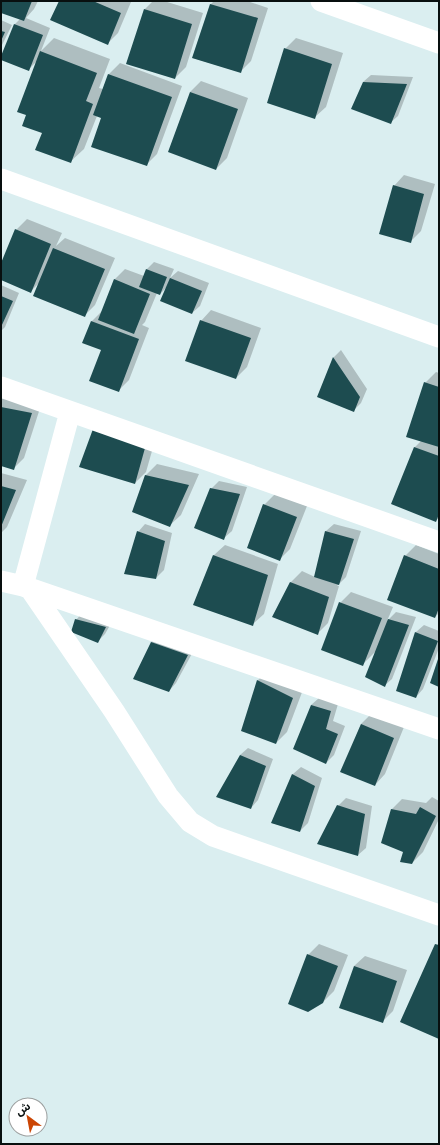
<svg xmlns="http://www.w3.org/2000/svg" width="440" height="1145" viewBox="0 0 440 1145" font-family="Helvetica,'Noto Sans Arabic',sans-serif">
  <rect width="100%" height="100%" fill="#daeef0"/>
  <!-- shadow -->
  <path fill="#0003" d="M1,1H38L34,9L26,18L50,28L41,51L54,38L110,59L99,88L103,89L109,74L120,63L182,86L157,154L146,165L103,118L97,116L84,149L70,162L43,132L28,114L36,62L28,70L1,59L15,24L20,19L1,11Z
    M60,1H129L131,2L118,33L107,44Z
    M153,1H164L203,13L186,67L175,78L145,9Z
    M214,1H247L268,8L251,61L240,72L193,58L211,4Z
    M1,20L12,25L1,47Z
    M296,38L343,53L326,107L315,117L285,49Z
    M371,75L413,77L398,116L390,123L363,82Z
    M201,81L248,98L227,158L216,169L190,92Z
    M404,175L435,184L421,231L410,242L394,186Z
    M27,219L62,233L56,246L65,238L115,258L95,305L84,316L40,282L31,291L1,279V265L16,230Z
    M154,262L174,269L170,278L178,271L209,283L200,306L192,313L167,287L160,294L157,293L145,322L142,325L149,328L129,380L118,391L103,349L84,342L92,321L103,310L114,280L125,269L144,276L147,269Z
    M1,285L19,293L5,327L1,331Z
    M211,310L261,328L247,367L236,378L201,321Z
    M341,350L367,389L361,403L353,411L318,396L334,357Z
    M436,372L439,373V517L436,521L393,504L415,447L421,441L425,383Z
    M6,395L42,402L24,458L13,469L1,465V400Z
    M156,437L146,472L135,483L81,466Z
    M157,464L199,474L181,515L170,525L134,512L146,475Z
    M1,473L27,480L7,527L1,533Z
    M219,481L247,487L232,531L224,538L211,489Z
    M275,494L307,506L290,549L279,560L264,505Z
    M145,524L172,533L164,570L156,578L138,532Z
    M334,524L361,531L346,577L337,586H339L328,623L318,633L273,616L291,582L302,571L315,577L326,531Z
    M225,545L278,564L264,614L253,624L194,604L214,555Z
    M416,545L439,554V613L435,617L405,556Z
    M351,592L393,607L387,621L396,612L416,617L392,679L384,686L376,651L363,664L340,603Z
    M83,612L113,620L105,634L98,641L76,620Z
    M424,625L439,631V648L423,689L416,697V632Z
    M159,635L195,648L176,683L169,691L151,642Z
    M268,670L304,687L287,732L276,743L257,681Z
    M319,698L338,704L333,721L345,726L334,755L326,763L311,705Z
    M372,713L404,727L385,774L375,785L342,772L361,724Z
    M248,748L273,759L258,800L251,808L240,755Z
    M301,767L322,778L308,823L300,831L272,823L293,774Z
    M432,797L439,801V819L423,852L412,863L391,810L402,799L426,803Z
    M346,798L372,806L366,848L358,855L318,843L338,806Z
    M319,944L348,955L334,991L323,1002L308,955Z
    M365,956L407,970L393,1011L382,1022L354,966Z"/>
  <!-- building -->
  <path fill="#1d4c50" d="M1,1H32L24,21L1,13Z
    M59,1H93L121,13L108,45L50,20Z
    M210,4L258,18L241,73L192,58Z
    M144,9L192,24L175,79L126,64Z
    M14,24L43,35L29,71L1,60V56Z
    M1,31L5,32L1,41Z
    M284,48L332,64L315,119L267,103Z
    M40,51L97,73L86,101L93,104L71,163L35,150L42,133L22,126L26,115L17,112Z
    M108,74L172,97L147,166L91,147L101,118L93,115Z
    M363,82L407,84L391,124L351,109Z
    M190,92L238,109L216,170L168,152Z
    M393,185L424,194L411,243L379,234Z
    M15,229L51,244L31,293L1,280V263Z
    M53,248L105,269L85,317L33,296Z
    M146,269L167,277L160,295L139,287Z
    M170,278L202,291L192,314L160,301Z
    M114,279L150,294L134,334L98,320Z
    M1,296L13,301L1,327Z
    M200,320L251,338L236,379L185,361Z
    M91,321L139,339L119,392L89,381L101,350L82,343Z
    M333,357L360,397L354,412L317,397Z
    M424,382L439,387V447L406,437Z
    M1,407L32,413L14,470L1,466Z
    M93,429L145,448L135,484L79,467Z
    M414,447L439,456V514L436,522L391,504Z
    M145,475L189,485L170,527L132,512Z
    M1,486L16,490L1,527Z
    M210,488L240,494L224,540L194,528Z
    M263,504L297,517L280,561L247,548Z
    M137,531L165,541L156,579L124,574Z
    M325,531L354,539L339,585L314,577Z
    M213,555L268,575L253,626L193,605Z
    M404,555L439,569V608L435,618L387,600Z
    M290,582L329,597L318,635L272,617Z
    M339,602L382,618L363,666L321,650Z
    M75,619L106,627L98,643L71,632Z
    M388,619L409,625L385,687L365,677Z
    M415,632L438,641L416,698L396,691Z
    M151,642L188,655L169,692L133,679Z
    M439,656V687L430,683Z
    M257,680L293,698L276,744L241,731Z
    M311,705L331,711L326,729L338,734L326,764L293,749Z
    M361,724L394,738L375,786L340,772Z
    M240,755L266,766L251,809L216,797Z
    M292,774L315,786L300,832L271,823Z
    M337,805L365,814L358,856L317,844Z
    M420,807L436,816L412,864L400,862L403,852L381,843L391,809L416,814Z
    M435,944L439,945V1039L400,1022Z
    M307,954L338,966L323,1003L308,1012L288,1004Z
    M354,966L397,981L383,1023L339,1008Z"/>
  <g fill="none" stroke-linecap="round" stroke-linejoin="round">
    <!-- minor -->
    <path stroke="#fff" stroke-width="21" d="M321,1L439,43
      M1,179L439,337
      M1,387L439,542
      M1,581L23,586L439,729
      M23,586L70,412
      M31,590L114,711L168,796L190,822L213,836L439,915"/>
  </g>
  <!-- border -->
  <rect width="440" height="1145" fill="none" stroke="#080f0f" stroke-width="4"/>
  <!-- north arrow -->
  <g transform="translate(28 1117) rotate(328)"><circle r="19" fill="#ffffff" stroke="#9c9f9f"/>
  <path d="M0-3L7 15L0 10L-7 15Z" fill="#cb4504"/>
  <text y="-6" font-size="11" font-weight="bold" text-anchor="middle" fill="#080f0f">ش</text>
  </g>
</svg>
